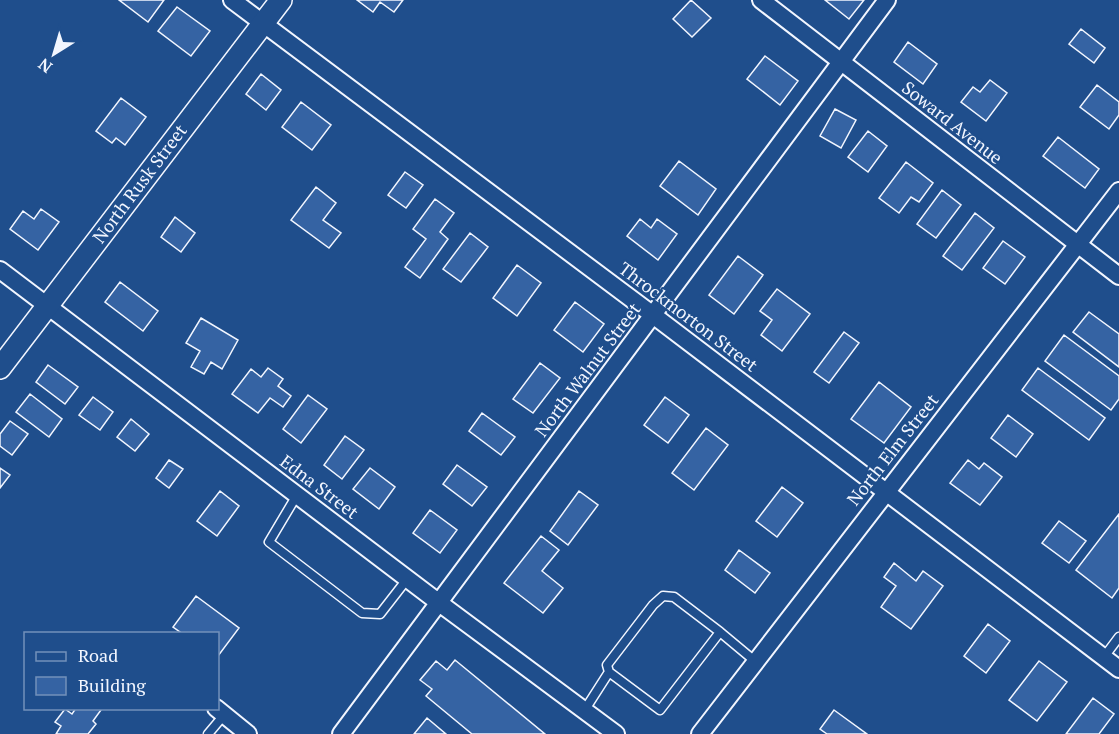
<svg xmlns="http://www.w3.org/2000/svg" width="1119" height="734" viewBox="0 0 1119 734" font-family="'PT Serif',serif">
  <rect width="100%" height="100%" fill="#1f4e8c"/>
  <!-- building -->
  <path fill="#3563a3" stroke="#f2f6ff" stroke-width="1.5" d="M119,0H164L148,22Z
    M357,0H403L394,12L380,2L373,12Z
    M691,0L711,18L692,37L673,19Z
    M825,0H864L849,19Z
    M177,7L210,31L191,56L158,31Z
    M1081,29L1105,48L1094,63L1069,44Z
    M908,42L937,64L923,84L894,62Z
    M765,56L798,81L780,105L747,79Z
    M261,74L281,90L266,110L246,94Z
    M990,80L1007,93L986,121L961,102L973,87L980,92Z
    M1097,85L1119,102V115L1109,129L1080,107Z
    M121,98L146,117L125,145L116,138L112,143L96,131Z
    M301,102L331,125L312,150L282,127Z
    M835,109L856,120L841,148L820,136Z
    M868,131L887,146L868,172L848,157Z
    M1058,137L1099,169L1085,188L1043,156Z
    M679,161L716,189L698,215L660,186Z
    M906,162L933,183L919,202L911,197L899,213L879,198Z
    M405,172L423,185L406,208L388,195Z
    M316,187L336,203L323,220L341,233L329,248L291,220Z
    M942,190L961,205L936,238L917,224Z
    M435,199L454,213L440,232L448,239L420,278L405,267L426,239L413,229Z
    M41,209L59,222L38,250L10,229L23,211L34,219Z
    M975,213L994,228L962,270L943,256Z
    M175,217L195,233L181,252L161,237Z
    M640,219L651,228L657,219L677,234L658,260L627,236Z
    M470,233L488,247L461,282L443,269Z
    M1003,241L1025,257L1005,284L983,268Z
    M738,256L763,275L734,314L709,295Z
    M517,265L541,283L517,316L493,298Z
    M120,282L158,311L143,331L105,302Z
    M777,289L810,314L782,351L761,335L772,320L760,311Z
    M575,302L604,324L583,352L554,330Z
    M1089,312L1119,334V367L1073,332Z
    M201,318L238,340L222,369L211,362L204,374L191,367L200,351L186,343Z
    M844,332L859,343L829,383L814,372Z
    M1064,335L1119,376V399L1111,410L1045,361Z
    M540,363L560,378L533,413L513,399Z
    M48,365L78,387L65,404L36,382Z
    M268,368L283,379L278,386L291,396L283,407L270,398L258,413L232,394L251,369L261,377Z
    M1038,368L1105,418L1089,440L1022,390Z
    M879,382L911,407L884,443L851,419Z
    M30,394L62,419L49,437L16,412Z
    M308,395L327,409L301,443L283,429Z
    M93,397L113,412L100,430L79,415Z
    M665,397L689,415L668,443L644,425Z
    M482,413L515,437L501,455L469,431Z
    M1008,415L1033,434L1016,457L991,438Z
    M131,419L149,434L135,451L117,437Z
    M10,421L28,434L12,455L0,446V434Z
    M706,428L728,445L694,490L672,473Z
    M345,436L364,450L342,479L324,465Z
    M169,460L183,469L169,488L156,478Z
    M968,460L979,469L984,463L1002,477L980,505L950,483Z
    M457,465L487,487L472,506L443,484Z
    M0,468L10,475L0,488Z
    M370,468L395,487L379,509L353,489Z
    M782,487L803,503L777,537L756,521Z
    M220,491L239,506L217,536L197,521Z
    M579,491L598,505L568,545L550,531Z
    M430,510L457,530L440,553L413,533Z
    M1119,514V588L1112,598L1076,570Z
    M1059,521L1086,541L1069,563L1042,543Z
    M541,536L559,550L542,571L563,588L543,613L504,583Z
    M739,550L770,573L755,593L725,570Z
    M894,563L916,581L923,571L943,586L911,629L881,607L896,586L884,577Z
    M196,596L239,628L218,656V634H183L173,627Z
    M988,624L1010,641L986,673L964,656Z
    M455,660L545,734H472L426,696L432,689L420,680L436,661L447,670Z
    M1039,661L1067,682L1037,721L1009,700Z
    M1093,698L1114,714L1099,734H1066Z
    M76,708H98L101,710L93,721L96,724L88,734H56L61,726L55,722L65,709L72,714Z
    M834,710L867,734H827L820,729Z
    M427,718L446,734H414Z"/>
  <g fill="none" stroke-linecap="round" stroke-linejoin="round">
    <defs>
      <path id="service" d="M297,495L269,542L362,613L380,614L408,578
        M720,632L756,662
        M1104,657L1119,637
        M584,711L609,672L607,665L653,605L663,596L674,597L720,632L660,710L609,672
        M208,734L224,715"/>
      <path id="minor" d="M232,0L653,315L1119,669
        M761,0L1119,276
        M0,270L438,602L616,734
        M216,708L248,734
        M341,734L887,0
        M700,734L1119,191"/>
      <path id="tertiary" d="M0,368L281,0"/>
    </defs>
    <!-- service casing -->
    <use href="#service" stroke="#f2f6ff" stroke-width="11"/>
    <!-- minor casing -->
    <use href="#minor" stroke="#f2f6ff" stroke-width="20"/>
    <!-- tertiary casing -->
    <use href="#tertiary" stroke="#f2f6ff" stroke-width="24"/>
    <!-- service -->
    <use href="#service" stroke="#1f4e8c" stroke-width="8"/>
    <!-- minor -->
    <use href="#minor" stroke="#1f4e8c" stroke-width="16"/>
    <!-- tertiary -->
    <use href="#tertiary" stroke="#1f4e8c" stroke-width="21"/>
  </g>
  <g text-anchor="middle" stroke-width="4.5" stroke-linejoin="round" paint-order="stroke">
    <!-- street labels -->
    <g font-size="18" fill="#f2f6ff" stroke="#1f4e8c">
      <text transform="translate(952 123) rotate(38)" y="6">Soward Avenue</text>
      <text transform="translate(140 184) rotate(-53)" y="6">North Rusk Street</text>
      <text transform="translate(688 317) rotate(37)" y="6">Throckmorton Street</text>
      <text transform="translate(588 370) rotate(-53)" y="6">North Walnut Street</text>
      <text transform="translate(893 450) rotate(-52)" y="6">North Elm Street</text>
      <text transform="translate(319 487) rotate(37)" y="6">Edna Street</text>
    </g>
  </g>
  <!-- legend -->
  <rect x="24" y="632" width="195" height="78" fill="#1f4e8c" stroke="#7391ba" stroke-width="1.5"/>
  <rect x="36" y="652" width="30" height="9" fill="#1f4e8c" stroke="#7391ba" stroke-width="1.5"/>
  <text x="78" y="662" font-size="18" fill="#f2f6ff">Road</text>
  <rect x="36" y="677" width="30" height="18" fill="#3563a3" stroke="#7391ba" stroke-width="1.5"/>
  <text x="78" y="692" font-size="18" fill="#f2f6ff">Building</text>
  <!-- north arrow -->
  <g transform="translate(54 54) rotate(217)" stroke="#1f4e8c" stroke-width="4.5" paint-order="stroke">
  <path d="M0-4.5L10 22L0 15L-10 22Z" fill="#f2f6ff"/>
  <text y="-9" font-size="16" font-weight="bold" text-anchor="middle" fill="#f2f6ff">N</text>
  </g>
</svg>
